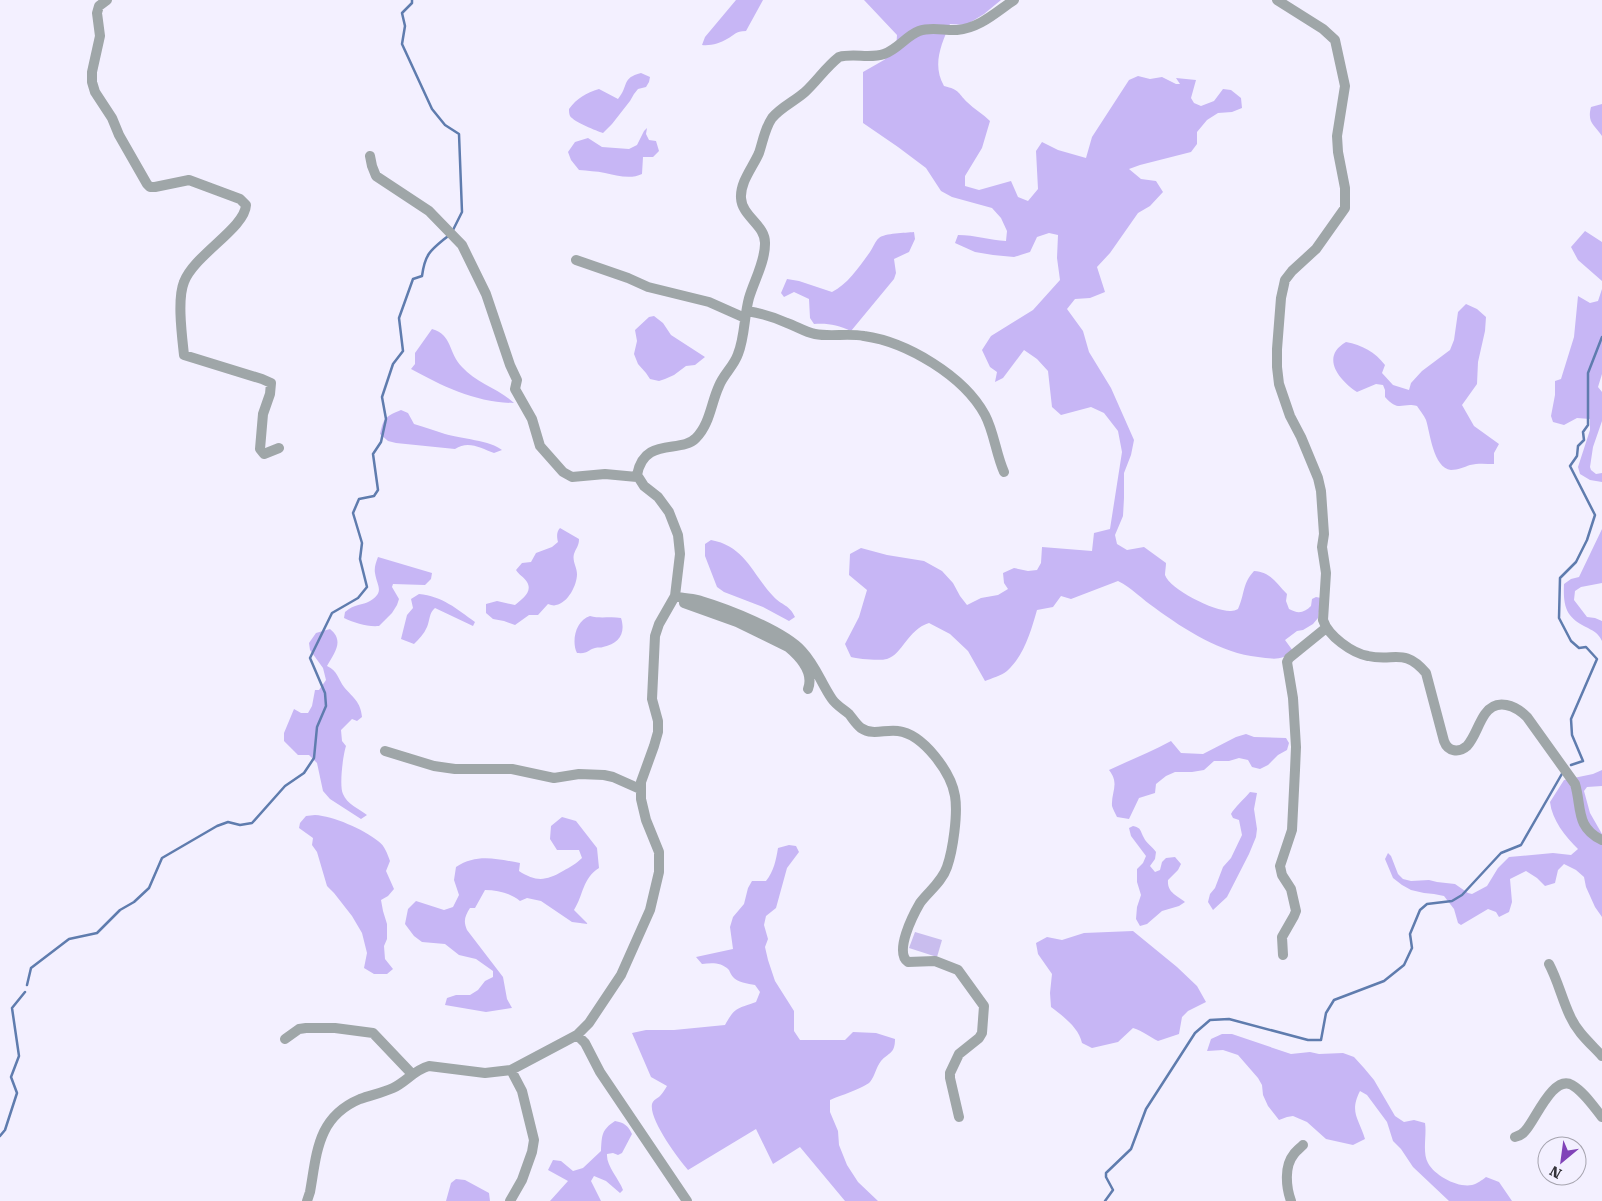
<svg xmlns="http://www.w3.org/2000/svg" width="1602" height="1201" viewBox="0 0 1602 1201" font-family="'Roboto Serif',serif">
  <rect width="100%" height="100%" fill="#f3f0ff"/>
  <!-- green -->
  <path fill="#c9bdee" d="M915,932L942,940L937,957L909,948Z"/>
  <!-- forest -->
  <path fill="#c7b6f5" d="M736,0H763L746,31C735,31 735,35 727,39C720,43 711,46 702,45L705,37Z
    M864,0H1001L984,14L966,25L950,24C941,45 932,65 944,86C960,90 957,92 967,102C974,109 983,114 990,121L982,148L965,176V186L979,190L1011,181L1018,197L1028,201L1038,189L1036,151L1042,142L1058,150L1086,158L1092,137L1129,80L1138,76L1150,79L1162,77L1176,84H1180L1176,78L1196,80L1191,98L1194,103L1201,106L1214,101L1223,89L1231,90L1241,98L1242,108L1232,112L1218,113L1207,120L1197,132V144L1191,152L1140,165L1129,169L1141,179L1156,181L1163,192L1150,206L1138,213L1110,253L1097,267L1105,292L1090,298L1075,299L1067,309L1083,331L1089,352L1111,388L1134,440L1131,455L1124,473V498L1123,516L1115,535L1117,544L1127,550L1144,547L1166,563C1166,566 1165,572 1165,575C1170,590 1216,612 1231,611C1233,611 1236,610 1238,609C1245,594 1242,584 1254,571C1271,572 1276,583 1287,594L1286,601L1289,609C1298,614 1304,613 1311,606L1312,599L1316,597L1321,598L1318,618L1313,624L1303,630L1297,631L1285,640L1293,651C1282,661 1273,659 1258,657C1221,653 1185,630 1155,608C1143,600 1132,588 1118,581L1071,599L1061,596L1053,607L1037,610C1031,631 1024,656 1007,671C1001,676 992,678 985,681L968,651L950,634L929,623C907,630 903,654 887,659C880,661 858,659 851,657L845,644L859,617L867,590L849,575L850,554L861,548L887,555L924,561L942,571L953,583L960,596L967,605L981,598L998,595L1008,589L1004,583L1003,573L1014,568L1028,571L1037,570L1041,563L1042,547L1092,551L1094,533L1110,529L1122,452L1118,431L1104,413L1091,407L1061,415L1052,407L1048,371L1037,359L1024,350L1003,378L995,382L997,372L990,367L982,350L991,336L1033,310L1060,280L1057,258L1058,235L1049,233L1037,237L1030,252L1014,257L993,255L975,252L955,243L958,235C975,235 990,240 1006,241L1007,231L1001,218L992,208L952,197L941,191L926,168L898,147L863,123V72L884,60L896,50L897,35Z
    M641,73L650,77L649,82L646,87L638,89L634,94L630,101L612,124L603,133C597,131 574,122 570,116C569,114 569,111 569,109C577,98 586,93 599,89L618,99C629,86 621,78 641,73Z
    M1602,104V136C1594,124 1587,123 1591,107Z
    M647,128L646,134L649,140L656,141L659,151L653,157H643L642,174C630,180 616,175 605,173C596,171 588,171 579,170L571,160L568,152L575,142L588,138L602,147L629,149L637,145L644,131Z
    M1585,231L1602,242V281L1578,260L1571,247Z
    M914,232L915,239L909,252L894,259L896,273L894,279L851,331C838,325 828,323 814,324L810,318L809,299L794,292L784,297L781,293L787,279L799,281L832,292C848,284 859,267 870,252C873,248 875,241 879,238C885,233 905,233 914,232Z
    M1602,289V374L1598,387L1602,392V421L1593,447L1590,467L1591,470L1596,474L1602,473V482L1590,480L1580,474L1578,467L1590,430V419L1577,418L1564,425L1553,422L1551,416L1555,395V381L1561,379L1574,337L1578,296L1590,303L1598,301Z
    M1466,304L1477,309L1486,317L1485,331L1478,362L1477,384L1462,405L1474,426L1499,444L1494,453V464C1486,464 1478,463 1470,465C1464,467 1458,470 1451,470C1433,468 1430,432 1426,420C1424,415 1420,411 1417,406C1402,402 1399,413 1385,397V390L1383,385L1376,384L1357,392C1339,380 1320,357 1346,342C1362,345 1375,352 1385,365L1382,373L1393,385L1409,390L1411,383L1422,371L1450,350L1454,340L1458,312Z
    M654,316L663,323L671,335L705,357L695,365L686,366L674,375L665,379L659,381L650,379L646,373L638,364L634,354L637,341L635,330L649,317Z
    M432,329C453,335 448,353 462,367C476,383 498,388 514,403C477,403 442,386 411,369L415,364V353Z
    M401,410L408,413L414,424C425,427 435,431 445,434C459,438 492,441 502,450L494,453C481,448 468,440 455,449L396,443L388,441L380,434C384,417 385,417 401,410Z
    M560,528L579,539C579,546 576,548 574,554C572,561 577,567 577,574C577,585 568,603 556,605C554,606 551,605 548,604L538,615H529L515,625L504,621L493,619L486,613V604L497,601L515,605C522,599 533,592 527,582C524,577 519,575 516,570L522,563L531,562L536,553L552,547L558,542C557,538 556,532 560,528Z
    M1602,529V583L1581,587L1575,591L1574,600L1587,617L1595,618L1602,621V641C1598,633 1595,632 1588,628C1566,618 1563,607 1564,584L1571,579L1579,577Z
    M711,540C745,546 753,575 773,596C782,606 789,604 795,617L789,621L763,607L724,592L717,587L705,556V544Z
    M378,557L432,573L431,579L425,585L393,584L392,587L399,599L397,605L392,613L379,626C367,627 355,623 344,618L345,612C355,603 362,606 370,601C385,592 377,586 375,573C374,568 376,562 378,557Z
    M419,594C442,596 457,609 475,622L473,626L435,608C429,613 430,620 427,627C424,634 419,639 414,644L401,639L407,615L413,608L411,599Z
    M590,616C601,619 610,616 621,618C626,633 619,644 603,647C601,648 598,647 595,648C587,650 589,654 577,653C571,641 576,620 590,616Z
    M330,629C345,641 334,653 327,666C338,671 338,679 344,687C354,699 360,701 362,717L357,721L352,719L341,730L342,741L346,746C343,755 339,786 343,794C347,804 359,809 367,815L361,819L330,799L323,791L317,763L309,755H298L284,741V733L294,709L301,713H308L312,706L315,690H319L326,680L323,668L310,650L309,643L316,633Z
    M1246,734L1254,737L1286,738L1289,743L1287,750L1278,755L1268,765L1260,769L1252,767L1248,760L1239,758L1229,761H1214L1204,770L1192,772H1175L1166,776L1156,784L1155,793L1139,798L1129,819L1117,817C1115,813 1113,809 1112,806C1111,792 1120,784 1109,770C1130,760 1151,752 1171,741L1181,753L1203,754L1236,737Z
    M1602,770V786L1587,787L1584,791L1590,813L1602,834V917L1595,907L1586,887L1584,877L1576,870L1564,864L1558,870L1555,883L1545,886L1537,878L1526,871L1510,879L1512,902L1509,912L1499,917L1496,912L1488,909L1461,925L1458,923L1454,909L1444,896L1434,894L1424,893L1411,890L1402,885L1393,878L1385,859L1388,853L1391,856L1398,874L1403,879L1411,881L1429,880L1437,882L1455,884L1468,893L1472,894L1487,886L1498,868L1509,857L1553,853L1571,855L1578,849C1565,836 1552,820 1550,802L1564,780L1593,774Z
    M1250,792L1257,793L1254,809L1257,829L1256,837L1249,854L1227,897L1213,910L1208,902L1210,894L1215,888L1223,867L1231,858L1242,835L1239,820L1233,818L1231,814C1234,808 1245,798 1250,792Z
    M315,815C333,816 363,829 378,841C385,846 387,853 390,861L386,871L394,889L388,896L381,900L383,911L387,924V939L384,946L385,959L393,969L387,974H374L364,968L367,953L362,933L352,916L334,893L327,886L317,852L312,845L313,838L299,828L300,823L306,816Z
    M562,817L576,821L597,848L599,868C582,879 584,894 574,910L588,924L572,922L541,901L527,898L520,901C510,893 498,890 485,890L475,908H470C465,916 463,921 467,930L503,977L507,999L512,1008L486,1012L445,1005L447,998L456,995H470L478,990L485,981L493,977V971L476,959L459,955L445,944L422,942L414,936L405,924L408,909L416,901L444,910L453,907L459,895L454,880L456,867C477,853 497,859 520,863L519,871C536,882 546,881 563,871C570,867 576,864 582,858L579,850H557L550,839L551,826Z
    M1133,826C1142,828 1140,831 1144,838C1146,843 1153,847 1156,852L1155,859L1150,866L1155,872L1160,870L1162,862L1166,858L1175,857L1181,864L1178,870L1168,880C1167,893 1177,895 1185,902L1179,906L1162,911L1147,924L1140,926L1136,919L1137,907L1141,895L1137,882V869L1143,863L1146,856L1131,836L1129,828Z
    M789,845L796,846L799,852L787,868L776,908L766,916L764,925L768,939L765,947L768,960L775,981L794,1011V1031L800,1040H845L853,1032L876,1033L895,1039C895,1054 889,1052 881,1061C876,1067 875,1076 870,1082C864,1088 839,1096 830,1100V1112L838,1131L839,1145L847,1165L858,1182L878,1201H845L800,1147L773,1164L756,1129L688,1170C678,1158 649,1120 652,1104C654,1099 657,1099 660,1096C663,1093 665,1089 667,1086L651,1077L632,1033L646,1030H674L725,1025C735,1007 737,1009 756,1002L760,992L755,985C748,984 737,982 733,977C731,975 730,972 729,970C721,962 712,963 702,964L696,957L733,949L730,927L733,917L744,904L748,888L752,881H766C774,871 776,860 778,848Z
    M1133,931L1177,967L1197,986L1206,1002L1188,1011L1182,1017L1179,1034L1158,1041C1150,1037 1143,1031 1133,1028L1118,1042L1092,1048L1082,1043C1079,1028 1063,1016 1051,1007L1050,993L1052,974L1038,954L1036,943L1047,937L1062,940L1084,933Z
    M1222,1034H1232L1291,1054L1310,1052L1319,1054L1343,1053L1354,1057L1364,1068L1374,1080L1395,1116L1404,1122L1414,1120L1425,1123C1427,1135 1422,1152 1428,1163C1435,1176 1458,1188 1472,1185C1477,1184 1482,1180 1486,1177L1499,1182L1512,1201H1449L1413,1167L1401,1149L1393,1141L1387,1122L1367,1095L1360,1091C1349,1113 1359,1118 1365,1139L1353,1145L1326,1139L1307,1122L1293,1116L1287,1117L1279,1120L1268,1106L1263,1095L1262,1085L1258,1078L1238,1055L1223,1050L1207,1051L1211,1039Z
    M615,1121C624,1123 628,1125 632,1134L622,1153L618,1155L613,1153L607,1154C606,1166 619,1179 623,1190L620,1193L606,1181L594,1176L591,1181L601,1201H550L568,1181L548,1170L553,1160L561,1161L573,1171L583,1168L601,1151C602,1136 601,1130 615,1121Z
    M456,1179L465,1180L489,1193L490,1201H446L451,1183Z"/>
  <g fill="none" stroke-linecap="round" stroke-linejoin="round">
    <!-- stream -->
    <path stroke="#5f7cae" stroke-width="2.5" d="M412,0V3L402,13L405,26L402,44L432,109L445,125L459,134L462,212L452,232
      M1571,765L1583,761L1572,735L1571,719L1597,659L1586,647L1579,648L1571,641L1559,618L1560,578L1576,562L1587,540L1595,515L1570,466L1577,456L1578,446L1584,440L1583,432L1588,425V373L1602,337
      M27,985L31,968L69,939L97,933L120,910L134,902L149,888L162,858L217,826L228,822L240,825L252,823L285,786L304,773L314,758L317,727L326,706L325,693L310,658L332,613L358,598L367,587L360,559L362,543L353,513L359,499L374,496L378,490L373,454L381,442L386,419L382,397L393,364L403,351L399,318L413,279L422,276C425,253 431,250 448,236
      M0,1136L5,1130L17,1093L11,1077L19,1056L12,1008L25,992
      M1105,1201L1113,1190L1106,1177V1173L1131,1149L1146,1109L1195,1033L1210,1020L1229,1019L1308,1040H1321L1326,1013L1334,1000L1384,981L1404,965L1412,948L1410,934L1420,910L1427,904L1452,901L1462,895L1501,853L1521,845L1563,772"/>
    <!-- minor -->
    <path stroke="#9fa6a8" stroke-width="10" d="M107,0L99,6L97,13L100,36L92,72V82L95,92L112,118L119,135L147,184L150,187H155L189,180L240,199L246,205C245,228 194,255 184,282C177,299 182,336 184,355L262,379L271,383L270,394L263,414L260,449L264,454L279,448
      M1277,0L1323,29L1335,40L1345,86L1337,136L1338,152L1345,188V208L1316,249L1292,271L1285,280L1281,298L1277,349V367L1279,384L1290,416L1301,437L1318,478L1321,491L1324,534L1322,547L1326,573L1323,620C1328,636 1352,653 1368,656C1394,662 1404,647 1426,673L1444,741C1448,752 1459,753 1467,746C1475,737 1478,724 1485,714C1497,697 1516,706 1527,717L1575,784C1582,807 1575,827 1602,840
      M370,156L372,166L376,176L429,211L462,245L486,294L510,365L517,380L515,389L532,419L540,446L563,472L572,477L605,474L637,477
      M576,260L628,278L648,287L709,302L745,318
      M747,311C760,313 774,317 787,323C796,326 805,332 815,334C831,337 848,333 864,336C907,342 964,376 985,415C994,432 996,454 1004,472
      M675,596C684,599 693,598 701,601C728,609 784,631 802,651C816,666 821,683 832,699C836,705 843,709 849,714C853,719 856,724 861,728C873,736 885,729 898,731C923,734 951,772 955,796C958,814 953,850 947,867C942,882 929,891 920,903C913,915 894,952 908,962L935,961L958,970L984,1006L982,1033L979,1038L959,1054L950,1073V1078L959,1117
      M684,603L737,622L788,647C800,657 814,673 808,689
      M385,751L434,766L455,769H512L554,778L579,774L604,775L613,777L640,789
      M1283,955L1282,937L1294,916L1296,911L1291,889L1282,875L1280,866L1292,830L1295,770L1296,747L1293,698L1287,662L1289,658L1326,628
      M1549,964C1558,981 1562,999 1570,1016C1577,1032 1590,1043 1602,1056
      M577,1035L585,1043L600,1072L687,1201
      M285,1039L299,1029L306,1028H335L373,1033L412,1074
      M1515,1137C1519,1136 1522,1135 1525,1131C1535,1121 1553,1074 1572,1085C1584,1092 1593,1106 1602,1117
      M307,1201L310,1192C317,1153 317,1117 360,1099C371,1095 382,1093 393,1088C406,1082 414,1070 429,1066L485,1073L511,1070L577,1035L589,1023L621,975L650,910L659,872V852L646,820L641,799V782L654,746L658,732V721L652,699L655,636L659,624L675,596L680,554L678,535L669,512L658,497L644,486L637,475C644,436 681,454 696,438C710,424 711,403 719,386C723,375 734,366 738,354C745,337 744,316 749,298C754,281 765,262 765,244C766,225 742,217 741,198C740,182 753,167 759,153C763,141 765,128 772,118C781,107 795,101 805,92C817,81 826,67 839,57C854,53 870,59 884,54C898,49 906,36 919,31C932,26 945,31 957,30C980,28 996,12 1014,0
      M510,1201L522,1180L532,1152L534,1140L522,1091L511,1070
      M1291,1201C1286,1187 1284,1166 1294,1154C1296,1151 1300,1148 1303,1145"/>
  </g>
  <!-- north arrow -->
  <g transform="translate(1562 1161) rotate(209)"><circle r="24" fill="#f3f0ff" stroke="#a6a4af"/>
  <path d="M0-4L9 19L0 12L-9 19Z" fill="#8143b8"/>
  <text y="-8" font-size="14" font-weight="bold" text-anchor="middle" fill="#333238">N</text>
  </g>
</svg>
